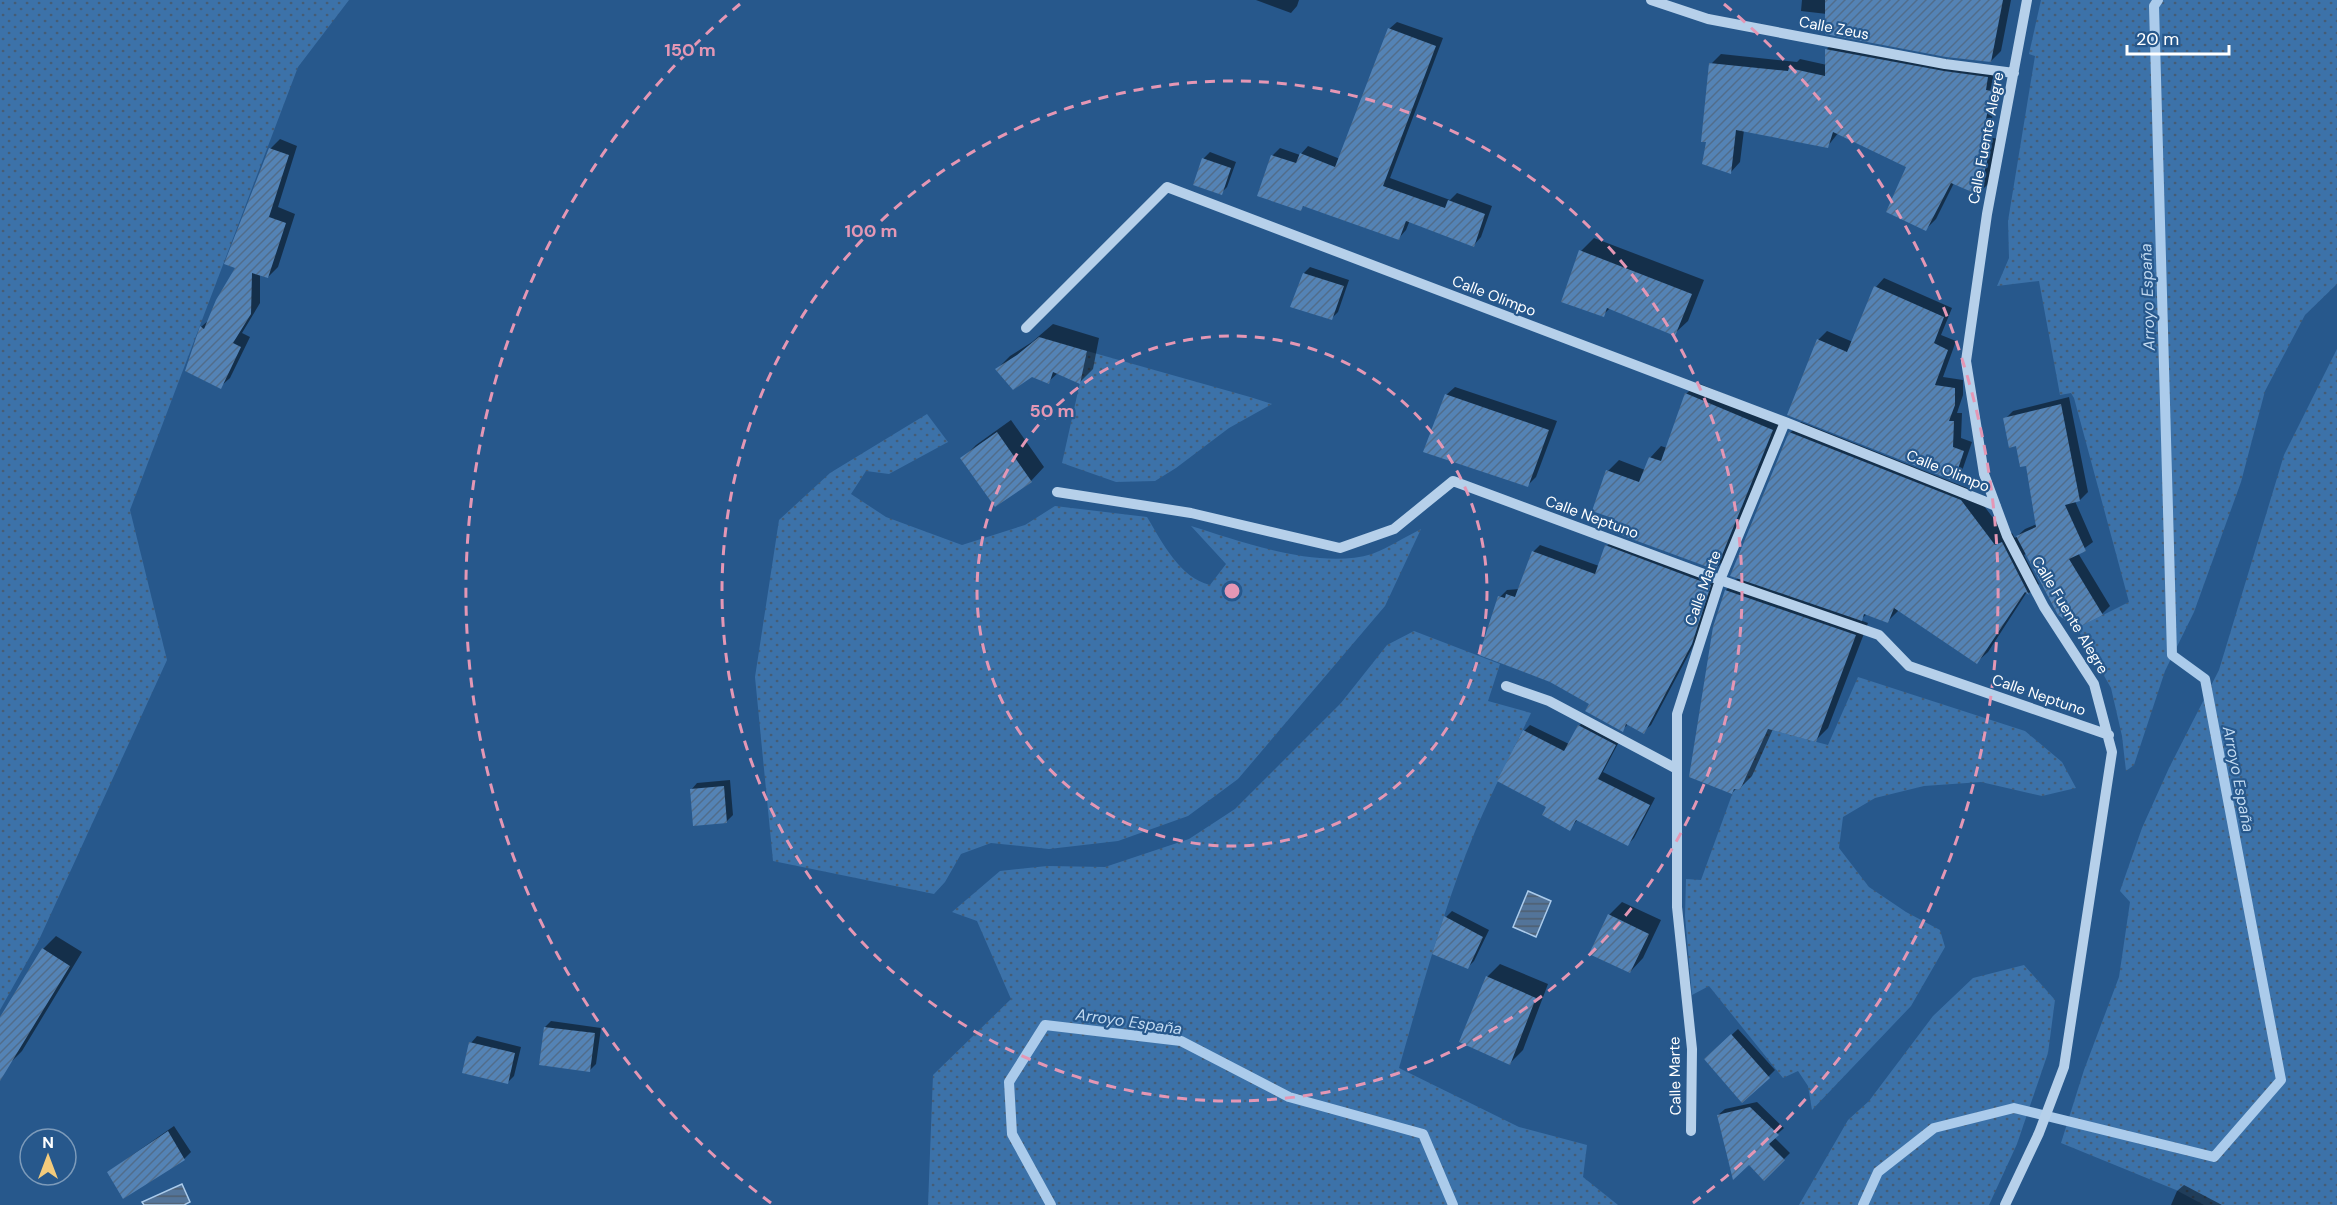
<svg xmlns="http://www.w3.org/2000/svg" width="2337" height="1205" viewBox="0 0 2337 1205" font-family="'DM Sans',sans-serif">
  <defs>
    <pattern id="grass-dots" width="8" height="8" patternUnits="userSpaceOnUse" patternTransform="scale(1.5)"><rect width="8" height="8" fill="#3c72a9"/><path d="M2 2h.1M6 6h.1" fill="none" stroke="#455d76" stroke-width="1.8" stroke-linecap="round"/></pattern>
    <pattern id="water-rules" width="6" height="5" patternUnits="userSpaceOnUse" patternTransform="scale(1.5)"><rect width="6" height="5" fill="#537499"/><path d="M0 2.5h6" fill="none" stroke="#4f5e6f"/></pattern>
    <pattern id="building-hatch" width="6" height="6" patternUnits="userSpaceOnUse" patternTransform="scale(1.5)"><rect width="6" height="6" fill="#5483b5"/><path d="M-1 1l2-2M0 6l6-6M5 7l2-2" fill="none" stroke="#516d8b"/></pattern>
  </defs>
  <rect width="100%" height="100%" fill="#27588c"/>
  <!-- grass -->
  <path fill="url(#grass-dots)" d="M0,0H349L298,67L130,510L167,660L38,942L0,1010Z
    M2041,0H2337V284L2305,315L2265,391L2241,482L2194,612L2165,671L2134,765L2126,771L2122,736L2111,688L2077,628L2129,602L2074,398L2071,393L2060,395L2039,281L1997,286L2009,258L2008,221L2035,56L2029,54Z
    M2337,349V1205H2204L2176,1190L2061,1143L2084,1070L2119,977L2130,902L2120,891L2142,828L2169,768L2219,670L2284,455Z
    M1087,351L1250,397L1272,404L1229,428L1176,468L1155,481L1116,482L1062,463Z
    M927,414L948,442L889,474L866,471L851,494L886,517L962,545L1025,525L1055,506L1147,517C1162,542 1180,578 1210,585L1226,564L1191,526C1242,542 1319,570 1372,554C1388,548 1405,537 1421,529L1385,606L1238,779L1188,816L1118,841L1049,849L991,843L961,854L945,882L934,894L773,861L755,677L779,520L830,473Z
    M1414,631L1500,664L1488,701L1531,713C1512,752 1493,790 1476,829C1444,906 1422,988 1399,1068L1519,1127L1587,1145L1583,1177L1618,1205H928L933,1075L1011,999L977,921L952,912L1000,871L1047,866L1105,867L1189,839L1235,809L1341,703L1387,645Z
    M1858,677L2025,731L2062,762L2076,788L2042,796L1981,782L1924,786L1875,798L1843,817L1839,848L1869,887L1906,912L1940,930L1945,947L1911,1006L1812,1110L1808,1086L1798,1071L1783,1078L1709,986L1692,995L1685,916L1686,879L1701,880L1734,789L1740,790L1768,729L1828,745Z
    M2024,965L2055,1000L2048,1053L2017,1144L1989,1205H1799L1848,1120L1869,1101L1933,1016L1973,978Z"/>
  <!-- water -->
  <path fill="url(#water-rules)" stroke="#abcbeb" stroke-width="1.5" d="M1528,891L1551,901L1536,937L1513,927Z
    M182,1184L190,1202L184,1205H144L142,1202Z"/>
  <!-- shadow -->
  <path fill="#0007" d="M1256,0H1299L1297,6L1291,13Z
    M1802,0H2011L2001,51L1991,61L1827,14L1801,11Z
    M1397,22L1443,38L1390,178L1450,200L1457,193L1492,206L1481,237L1474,245L1410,220L1406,230L1399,238L1305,205L1300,209L1272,156L1280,148L1300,155L1308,146L1340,159L1389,29Z
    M1836,40L1997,68L1995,81L2000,82L1988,137L1998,139L1989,183L1979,193L1954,183L1936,219L1926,229L1908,166L1839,132L1827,147L1744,130L1740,162L1731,172L1708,141L1711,64L1721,54L1797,62L1800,59L1827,65V49Z
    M280,139L297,146L278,207L295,214L278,267L268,277L260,274V303L242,333L250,337L230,378L220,387L201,327L210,319L237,267L270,149Z
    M1210,152L1236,162L1227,187L1221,193L1195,184L1204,158Z
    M1594,238L1704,280L1688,321L1674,334L1610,308L1603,315L1581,251Z
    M1310,267L1349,280L1338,312L1332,318L1304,273Z
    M1884,278L1952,308L1941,335L1956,341L1943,377L1963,380V395L1957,413H1962L1961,438L1972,442L1962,471L1954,479L1818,340L1827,331L1853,342L1876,287Z
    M1053,324L1099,338L1093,369L1080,382L1059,372L1048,382L1032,375L997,369L1010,356L1032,342Z
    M1698,383L1784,419L1727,558L1715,569L1616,519L1608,471L1619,460L1645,470L1650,458L1661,446L1667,448L1686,394Z
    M1455,387L1557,421L1536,477L1528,485L1446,395Z
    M2069,397L2088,492L2080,500L2075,501L2093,542L2078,553L2110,606L2102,614L2077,626L2027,553L2024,555L2039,584L2029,593L2027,592L1988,652L1977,662L1899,610L1887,622L1867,614L1860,620L1868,623L1828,728L1815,741L1773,729L1752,776L1740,788H1737L1732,793L1726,590L1739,577L1790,433L1801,422L1972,490L2006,535L2012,533L2015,538L2025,529L2037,524L2027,465L2005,419L2013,411Z
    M1011,420L1044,467L1031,481L995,505L962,459L976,445Z
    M1614,539L1717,577L1699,635L1651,725L1643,732L1628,724L1622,730L1591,703L1500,597L1507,590L1519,589L1533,552L1540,545L1599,566L1607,546Z
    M1585,719L1621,738L1603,772L1655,798L1634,838L1628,844L1578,819L1570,829L1548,806L1524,731L1530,725L1569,744L1579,726Z
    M730,780L733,815L726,822L691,790L697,783Z
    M1622,902L1661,920L1643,958L1630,972L1609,915Z
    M1452,911L1489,930L1474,961L1467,968L1446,917Z
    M56,936L82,952L22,1051L9,1064L0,1058V1020L43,949Z
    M1500,964L1548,984L1523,1050L1510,1063L1487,977Z
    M551,1021L601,1028L596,1064L590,1070L545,1027Z
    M1738,1029L1775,1070L1768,1077L1706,1059Z
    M477,1036L521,1047L514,1076L507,1083L471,1043Z
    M1757,1102L1784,1128L1774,1137L1790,1153L1764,1179L1718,1115L1725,1109Z
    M174,1126L191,1152L184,1159L122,1195L108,1172Z
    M2184,1185L2222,1205H2171L2177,1191Z"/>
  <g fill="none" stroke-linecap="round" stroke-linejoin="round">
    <!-- stream -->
    <path stroke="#abcbeb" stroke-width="10" d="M1051,1205L1012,1134L1009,1082L1045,1025L1181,1041L1289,1097L1423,1134L1453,1205
      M1863,1205L1878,1172L1934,1128L2014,1108L2214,1157L2281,1080L2205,679L2172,655L2154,6L2158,0"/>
  </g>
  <!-- building -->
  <path fill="url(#building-hatch)" d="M1825,0H2003L1991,62L1946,57L1825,34Z
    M1388,28L1436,46L1383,186L1445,208L1448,200L1485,214L1474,247L1406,221L1399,240L1303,206L1301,211L1257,196L1271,155L1296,163L1300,153L1335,167Z
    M1825,49L1944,71L1988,77L1986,90L1992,91L1980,147L1990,149L1979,195L1951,183L1926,231L1886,212L1906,167L1833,132L1828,148L1736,130L1731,174L1702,164L1706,142H1701L1709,63L1788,71L1789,68L1825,76Z
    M269,148L289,155L269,217L286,223L268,278L252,273L251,314L233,343L241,347L221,389L185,371L200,326L204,329L216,300L235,268L224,264Z
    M1202,158L1231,168L1222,195L1193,185Z
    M1579,250L1692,294L1675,336L1607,308L1604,317L1561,302Z
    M1303,273L1344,286L1332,320L1290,307Z
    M1874,286L1944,317L1934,343L1948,350L1935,385L1955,388V405L1949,421H1954L1953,447L1964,451L1954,481L1787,415L1817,339L1847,352Z
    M1039,337L1087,351L1080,384L1053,372L1049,384L1032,377L1013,390L995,369L1017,355Z
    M1685,393L1773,430L1716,570L1610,531L1615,519L1592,511L1606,470L1639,482L1649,457L1661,461Z
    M1445,394L1549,430L1528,487L1423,452Z
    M2061,404L2080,501L2065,505L2086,551L2069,559L2103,615L2077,628L2058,615L2016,536L2036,527L2026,466L2020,467L2016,446L2009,448L2003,418Z
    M997,432L1032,482L995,507L960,458Z
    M1789,432L1961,500L1995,545L2002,542L2029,595L2025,592L1977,664L1894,608L1888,623L1864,614L1862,621L1730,576Z
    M1605,545L1711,585L1692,644L1644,734L1626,724L1623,732L1585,711L1589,704L1550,682L1479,655L1498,596L1505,598L1506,594L1515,597L1532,551L1595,574Z
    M1725,590L1856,635L1816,742L1768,729L1740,790L1734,789L1732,794L1689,777L1713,627Z
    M1578,725L1616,745L1598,779L1650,805L1628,846L1576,820L1570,831L1542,815L1546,807L1497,781L1523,730L1564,751Z
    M724,786L727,823L693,826L690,789Z
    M1608,914L1649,934L1630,973L1589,954Z
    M1444,916L1483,937L1468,969L1432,954Z
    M42,948L70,966L0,1081V1017Z
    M1486,976L1536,998L1510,1065L1459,1042Z
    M544,1027L595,1033L590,1072L539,1065Z
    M1731,1034L1770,1078L1742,1103L1704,1059Z
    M469,1042L515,1053L508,1084L462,1073Z
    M1750,1107L1779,1135L1769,1144L1785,1160L1764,1181L1749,1165L1733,1180L1717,1115Z
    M168,1131L185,1160L123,1199L107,1172Z"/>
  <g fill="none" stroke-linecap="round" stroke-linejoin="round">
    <!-- minor -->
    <path stroke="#b6d0ea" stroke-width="10" d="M1651,0L1708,19L1945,64L2014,73
      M1026,328L1167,187L1785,422L1996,506
      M1057,492L1191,513L1340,548L1394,529L1453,481L1720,580L1879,635L1909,666L2109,735
      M1506,686L1549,701L1677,769
      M1691,1131L1692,1049L1677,907V714L1720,580L1785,422
      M2005,1205L2039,1133L2064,1067L2112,752L2094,684L2044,607L2007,536L1984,474L1966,361L1987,214L2027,0"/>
  </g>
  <!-- distance rings -->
  <g fill="none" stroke="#e497b5" stroke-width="3" stroke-dasharray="10 8">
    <circle cx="1232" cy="591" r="255"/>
    <circle cx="1232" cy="591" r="510"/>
    <path d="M771 1203A766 766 0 0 1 740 4M1724 4A766 766 0 0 1 1693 1203"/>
  </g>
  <g text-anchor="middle" stroke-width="4.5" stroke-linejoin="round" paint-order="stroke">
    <!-- street labels -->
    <g font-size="15" fill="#fff" stroke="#27588c">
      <text transform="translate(1834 28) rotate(11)" y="5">Calle Zeus</text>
      <text transform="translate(1986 138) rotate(-79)" y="5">Calle Fuente Alegre</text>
      <text transform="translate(1494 296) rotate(21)" y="5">Calle Olimpo</text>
      <text transform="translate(1948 471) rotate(22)" y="5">Calle Olimpo</text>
      <text transform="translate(1592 517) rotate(20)" y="5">Calle Neptuno</text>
      <text transform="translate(1703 588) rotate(-70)" y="5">Calle Marte</text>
      <text transform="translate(2070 615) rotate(59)" y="5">Calle Fuente Alegre</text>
      <text transform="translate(2039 695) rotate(19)" y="5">Calle Neptuno</text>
      <text transform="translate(1675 1076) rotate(-91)" y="5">Calle Marte</text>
    </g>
    <!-- water labels -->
    <g font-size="16" font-style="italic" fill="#c2daf1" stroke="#27588c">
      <text transform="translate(2147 297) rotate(-92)" y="6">Arroyo España</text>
      <text transform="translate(2239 779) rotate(79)" y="6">Arroyo España</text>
      <text transform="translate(1129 1021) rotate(8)" y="6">Arroyo España</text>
    </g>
  </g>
  <circle cx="1232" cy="591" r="9" fill="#e497b5" stroke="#27588c" stroke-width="3"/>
  <g font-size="18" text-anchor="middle" font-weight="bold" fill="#e497b5" stroke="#27588c" stroke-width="4.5" stroke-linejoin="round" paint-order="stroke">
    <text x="690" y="56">150 m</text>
    <text x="871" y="237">100 m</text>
    <text x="1052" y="417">50 m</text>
  </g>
  <!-- north arrow -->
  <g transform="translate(48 1157)"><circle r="28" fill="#27588c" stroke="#7d9bba" stroke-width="1.5"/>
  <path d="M0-4.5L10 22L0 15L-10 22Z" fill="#f3cb7c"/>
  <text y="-9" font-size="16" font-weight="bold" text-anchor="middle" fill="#ffffff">N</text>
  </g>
  <!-- scale -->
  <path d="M2127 45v9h102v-9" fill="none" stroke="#ffffff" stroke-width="3"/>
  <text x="2136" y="45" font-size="18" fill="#ffffff" stroke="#27588c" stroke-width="4.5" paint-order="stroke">20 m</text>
</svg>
